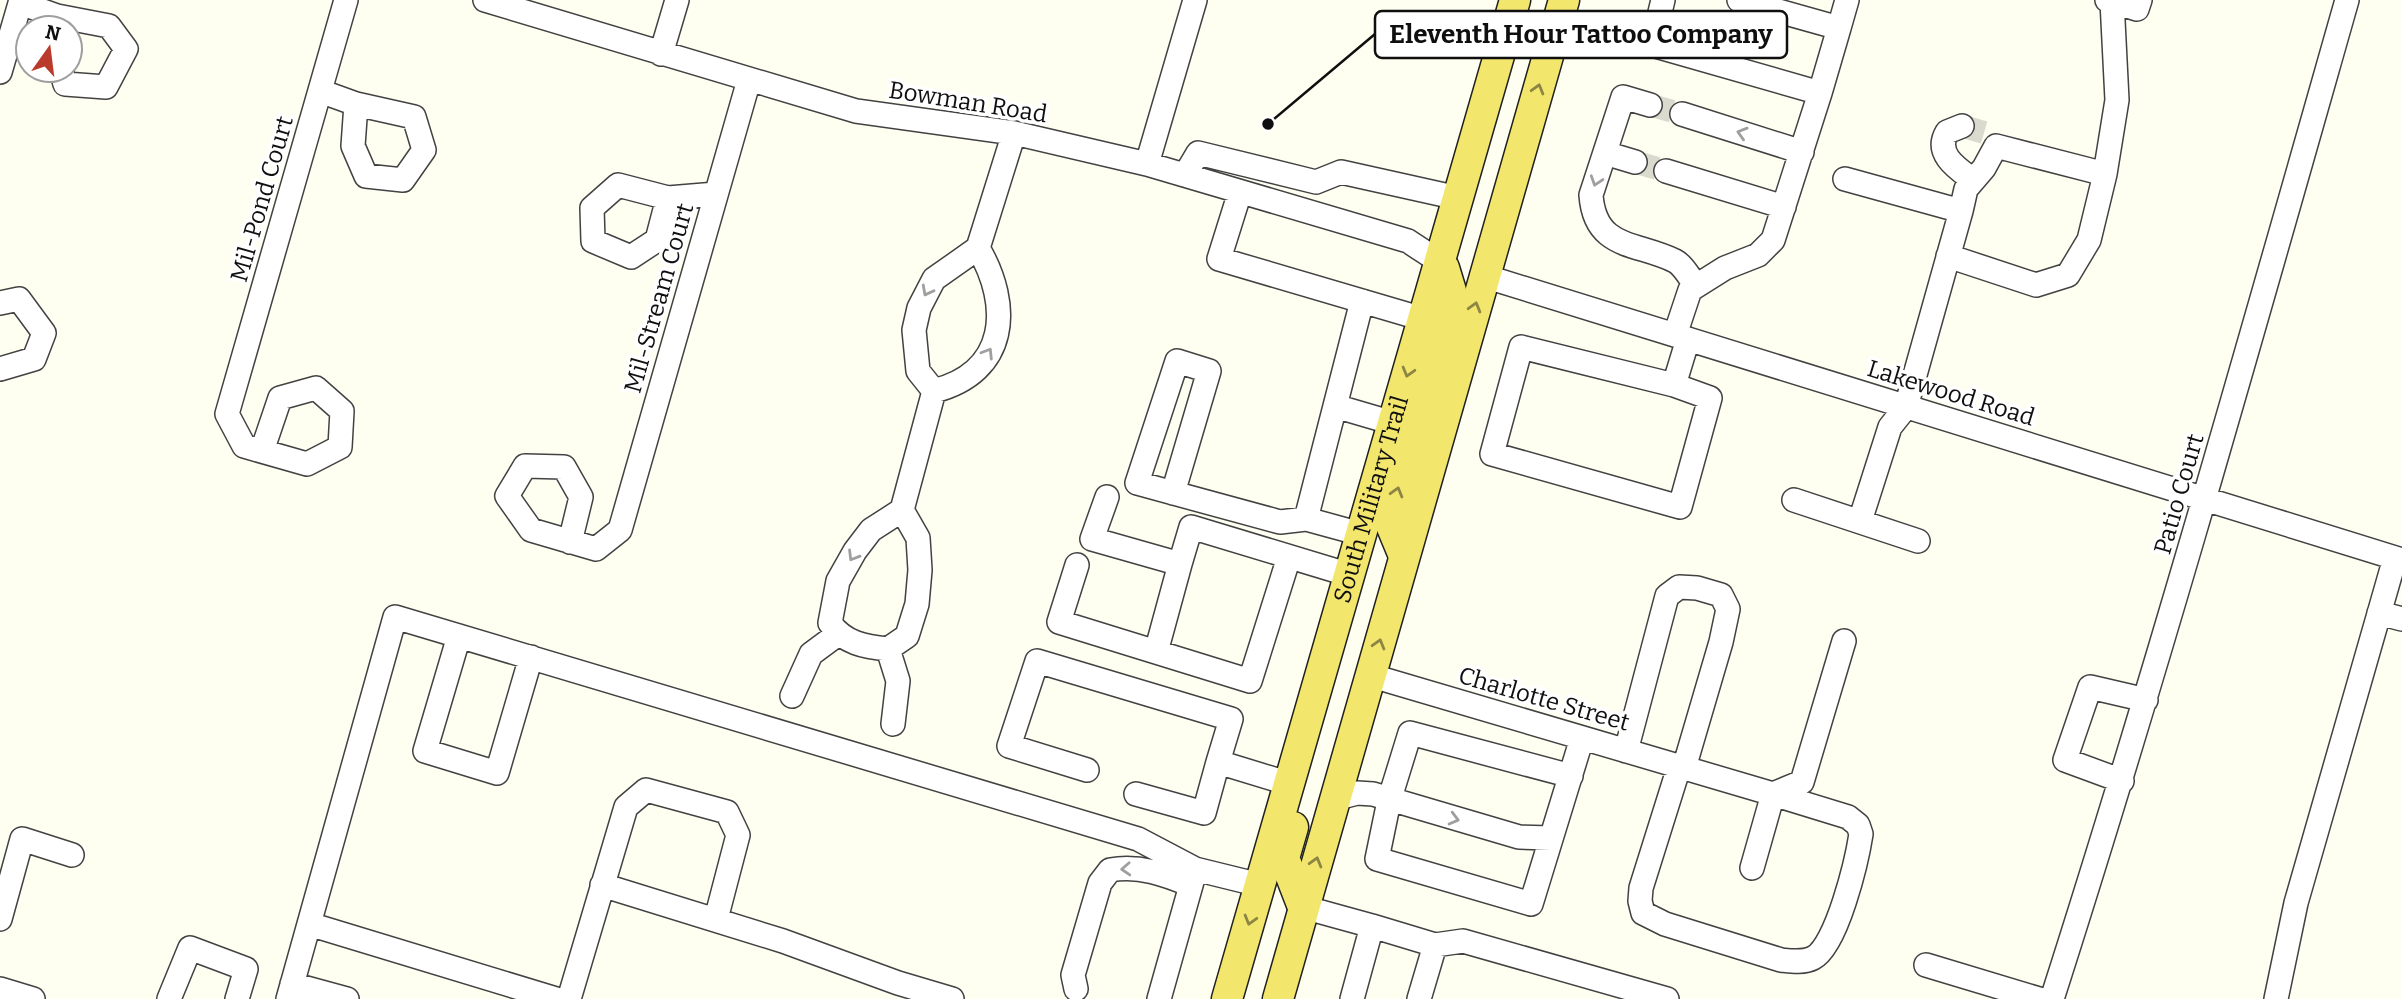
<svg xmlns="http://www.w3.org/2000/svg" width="2402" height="999" viewBox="0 0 2402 999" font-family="Bitter,serif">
  <rect width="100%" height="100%" fill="#fefef1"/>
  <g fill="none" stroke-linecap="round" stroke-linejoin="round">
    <!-- minor-tunnel -->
    <path stroke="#dadacf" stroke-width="23" stroke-dasharray="23 11" stroke-linecap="butt" d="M1650,105L1682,114
      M1962,126L1986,133
      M1635,162L1666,171"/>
    <defs>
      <path id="minor" d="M485,0L856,111L1014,133L1147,164L1408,241L1440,262
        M1663,0L1652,45L1820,93L1839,28
        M1739,0L1839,28L1847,0
        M2112,1L2137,9L2140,0
        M20,3L57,16L109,26L126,49L106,87L65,84L61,70
        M661,54L677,0
        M0,72L21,0
        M320,91L356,104L353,146L366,176L403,180L424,150L414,117L356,104
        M1650,105L1623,97L1591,195C1595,250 1637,242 1675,261C1683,265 1690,278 1696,286
        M1682,114L1802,152
        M1962,126L1947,132C1934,154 1958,169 1973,180
        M1605,153L1635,162
        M1147,164L1195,0
        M1666,171L1784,207
        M2105,174L2117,100L2112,1L2107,0
        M1185,175L1198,153L1316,182L1341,172L1458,198
        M1845,179L1961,211L1906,407L1890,427L1860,521
        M1240,192L1219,259L1423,319
        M668,198L657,240L631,257L593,241L592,208L618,185L668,198L716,194
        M1948,256L2036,285L2068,275L2089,240L2105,174L1996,146L1984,168L1966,189L1961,211
        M1484,276L2402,560
        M0,303L19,299L44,333L34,359L0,369
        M1675,335L1690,290L1725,268L1758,255L1773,240L1820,93
        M1674,385L1710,398L1680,507L1492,454L1521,347L1674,385L1688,339
        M934,391L918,371L914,330L919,308L934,279L978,248L1014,133
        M934,391C1008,372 1012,306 978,248
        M1335,406L1393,423
        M262,451L280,398L316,388L342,411L340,447L307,464L244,446L227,414L346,0
        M1173,493L1209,371L1177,361L1137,483L1280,522L1306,519
        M1107,497L1092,539L1180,564L1191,527L1350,575
        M1794,500L1918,541
        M902,510L918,538L920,570L917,604L907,636L888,649C865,647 844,643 830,623L838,581L855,551L871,530L902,510L934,391
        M1361,534L1306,519L1362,301
        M570,542L581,497L564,467L525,466L507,496L531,530L596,549L620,530L749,80
        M1077,565L1059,622L1250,681L1289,557
        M2379,613L2402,619
        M459,636L425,751L497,773L531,657
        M888,649L898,681L893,724
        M1156,652L1180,564
        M1369,675L1773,794L1752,868
        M792,696L811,654L838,634
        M1626,751L1667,596L1679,587L1697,588L1721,595L1728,609L1721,642L1684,768
        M1679,767L1641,888L1640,901L1643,913L1665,924L1781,960C1791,961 1803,963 1813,958C1837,946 1857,860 1861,834L1858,825L1848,817L1773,794
        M1087,770L1009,746L1037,661L1231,719L1218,762L1290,784
        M1571,776L1410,733L1389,801L1377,859L1531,904C1548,849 1565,794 1582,738
        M2122,781L2065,760L2090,687L2146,700
        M1136,794L1204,813L1218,762
        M1773,794L1802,782L1844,641
        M1334,799L1357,793L1373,794L1519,837L1551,838
        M602,885L783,941L898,983L952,999
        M1303,907L1372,926
        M0,919L22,839L72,855
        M309,924L556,999
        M1435,945L1463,941L1667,999
        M1926,965L2039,999
        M292,984L347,999
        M0,989L33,999
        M1076,989L1073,975L1100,883L1110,870C1140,865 1164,874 1191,885
        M169,999L190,948L246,969L237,999
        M288,999L395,617L1138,839L1195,869L1260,885
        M569,999L626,807L646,790L727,812L738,835L716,919
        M1159,999L1195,871
        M1352,999L1372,926L1435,945L1419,999
        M2052,999C2158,668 2252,334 2347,0
        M2276,999L2296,903L2395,558"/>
      <g id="major">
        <path d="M1404,556L1389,520L1448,314L1451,291L1444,268"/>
        <path d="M1293,827L1284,858L1303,907"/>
        <path id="s1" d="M1227,999L1515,0"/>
        <path d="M1278,999L1564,0"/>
      </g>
    </defs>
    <!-- minor casing -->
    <use href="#minor" stroke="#424242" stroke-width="26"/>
    <!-- major casing -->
    <use href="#major" stroke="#202020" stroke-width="33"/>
    <!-- minor -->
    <use href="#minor" stroke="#fff" stroke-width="23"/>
    <!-- major -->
    <use href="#major" stroke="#f3e66d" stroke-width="30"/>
  </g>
  <!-- one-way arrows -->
  <defs><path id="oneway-chevron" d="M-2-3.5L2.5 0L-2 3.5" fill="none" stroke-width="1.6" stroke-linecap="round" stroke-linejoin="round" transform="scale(1.75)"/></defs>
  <g stroke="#8c8543">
    <use href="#oneway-chevron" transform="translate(1538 89) rotate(-74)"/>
    <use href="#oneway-chevron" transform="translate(1475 307) rotate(-74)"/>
    <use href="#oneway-chevron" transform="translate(1408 372) rotate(106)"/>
    <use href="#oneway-chevron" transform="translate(1397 492) rotate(-74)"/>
    <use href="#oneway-chevron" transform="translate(1379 644) rotate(-74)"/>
    <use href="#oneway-chevron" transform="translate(1316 862) rotate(-74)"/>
    <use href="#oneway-chevron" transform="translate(1250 920) rotate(106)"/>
  </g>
  <g stroke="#9f9f9f">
    <use href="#oneway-chevron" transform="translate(1742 133) rotate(-163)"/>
    <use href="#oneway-chevron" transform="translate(1596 181) rotate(108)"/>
    <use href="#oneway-chevron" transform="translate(927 291) rotate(118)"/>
    <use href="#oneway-chevron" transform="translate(988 353) rotate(-58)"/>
    <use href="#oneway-chevron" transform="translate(853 556) rotate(121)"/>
    <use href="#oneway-chevron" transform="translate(1454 819) rotate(15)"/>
    <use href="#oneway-chevron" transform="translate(1126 869) rotate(177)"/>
  </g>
  <g text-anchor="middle" stroke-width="7" stroke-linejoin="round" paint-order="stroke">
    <!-- street labels -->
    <g font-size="24" fill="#0f0f0f" stroke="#fff">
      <text transform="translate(968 102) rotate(9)" y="8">Bowman Road</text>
      <text transform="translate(262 199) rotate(-74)" y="8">Mil-Pond Court</text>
      <text transform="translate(659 298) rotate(-74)" y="8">Mil-Stream Court</text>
      <text transform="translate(1951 393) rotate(17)" y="8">Lakewood Road</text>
      <text transform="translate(2179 494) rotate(-74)" y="8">Patio Court</text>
      <text dy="8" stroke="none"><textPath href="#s1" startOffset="520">South Military Trail</textPath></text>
      <text transform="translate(1544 699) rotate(16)" y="8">Charlotte Street</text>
    </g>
  </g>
  <!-- callouts -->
  <path fill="none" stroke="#0f0f0f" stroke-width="2.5" d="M1268 124L1375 34"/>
  <circle fill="#0f0f0f" stroke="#fff" stroke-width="2.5" cx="1268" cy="124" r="7"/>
  <rect fill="#fff" stroke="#0f0f0f" stroke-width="2.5" x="1375" y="11" width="412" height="47" rx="7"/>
  <g font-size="26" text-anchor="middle" font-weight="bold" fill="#0f0f0f">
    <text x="1581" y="43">Eleventh Hour Tattoo Company</text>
  </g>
  <!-- north arrow -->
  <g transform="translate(49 49) rotate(14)"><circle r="33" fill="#ffffff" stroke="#9f9f9f" stroke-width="2"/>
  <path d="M0-5L12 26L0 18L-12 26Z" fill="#ba3a2c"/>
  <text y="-10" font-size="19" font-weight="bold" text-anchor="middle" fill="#0f0f0f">N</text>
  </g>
</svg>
